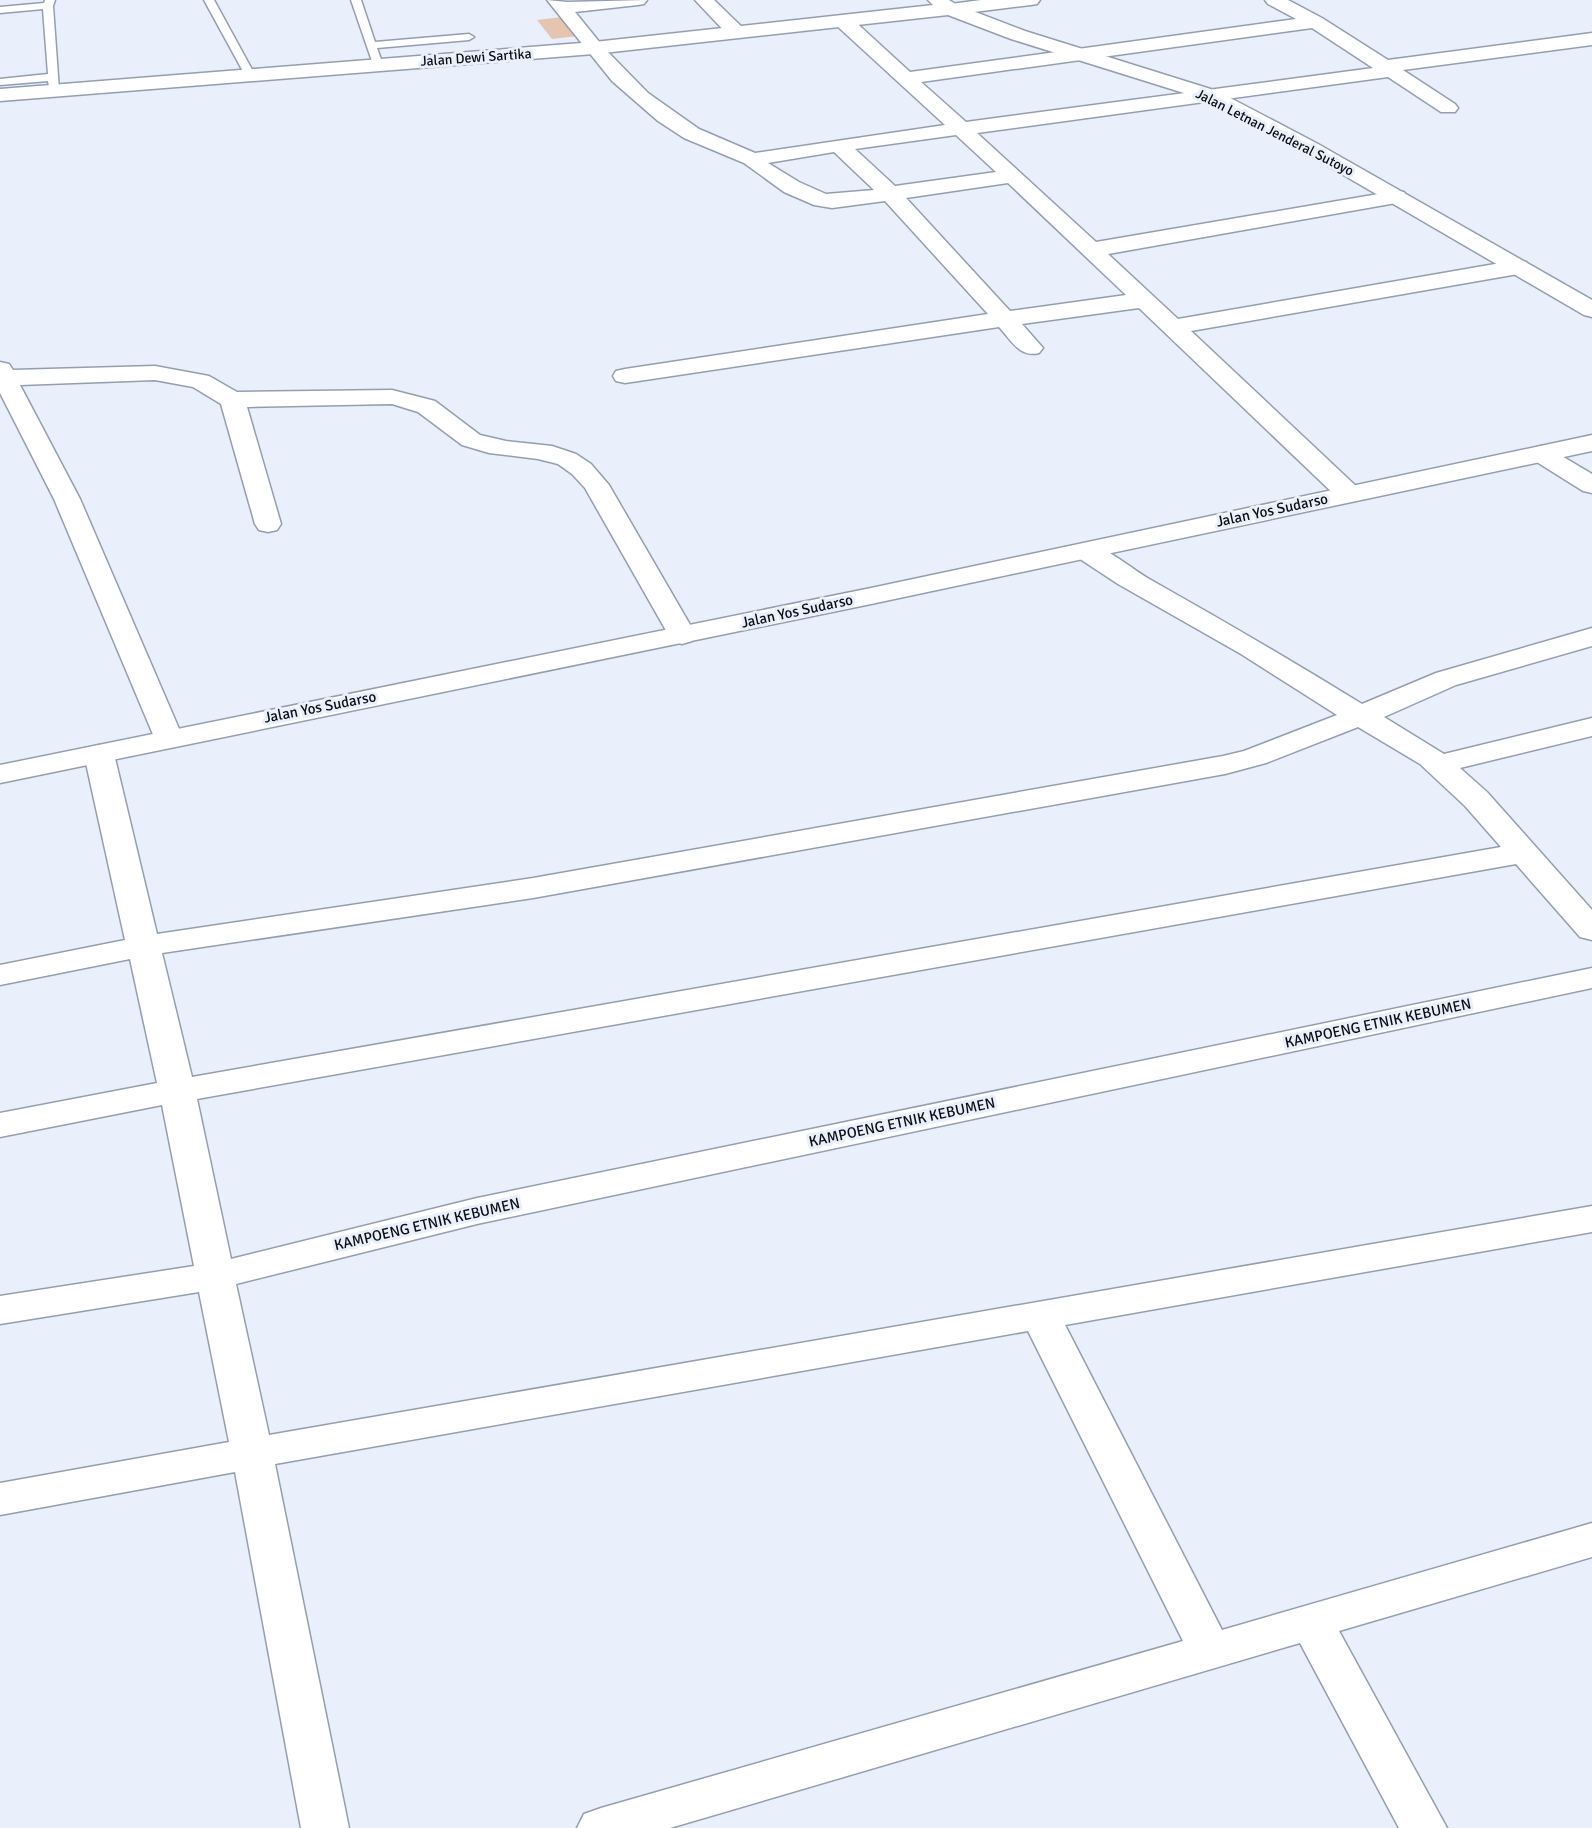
<svg xmlns="http://www.w3.org/2000/svg" width="1592" height="1828" viewBox="0 0 1592 1828" font-family="Signika,sans-serif">
  <rect width="100%" height="100%" fill="#e9effb"/>
  <!-- green -->
  <path fill="#e4c5af" d="M562,17L577,36L552,39L537,20Z"/>
  <g fill="none" stroke-linecap="round" stroke-linejoin="round">
    <defs>
      <path id="service" d="M45,0H55L53,6L59,90L54,93L50,92L48,81L0,85V79L48,74L43,9L0,13V7L44,3Z
        M204,0H214L255,75L254,77H246L245,75Z
        M351,0H361L375,42L469,34L474,37L469,40L377,48L383,65L378,68L374,67Z"/>
      <path id="minor" d="M547,0L567,2L647,0L644,4L638,5L575,12L605,49L648,93L699,129L755,153L945,125L836,25L834,21L836,17H850L910,72L1296,19L1268,4L1265,0H1288L1322,18L1388,60L1592,33V45L1403,70L1455,104L1458,108L1455,112H1441L1388,77L977,133L1096,242L1396,191L1404,192L1407,197L1404,202L1396,203L1108,254L1178,319L1518,260L1526,262L1529,267L1526,272L1518,274L1191,331L1357,487L1361,493L1357,499L1348,501L1339,499L1139,308L1022,324L1043,348L1039,353C1020,358 1011,340 999,327L625,383L616,381L613,376L616,371L625,369L988,314L885,201L832,208L814,205L784,192L744,163L684,138L658,121L612,81ZM1312,28L1373,68L966,122L921,82ZM956,135L996,172L895,186L855,149ZM834,152L874,190L826,194L799,182L768,163ZM1008,183L1126,295L1010,311L906,198Z
        M695,0H714L744,29L746,33L744,37H730Z
        M981,0H1040L1037,4L1031,5L950,15L943,13L941,9L943,5Z
        M0,362L9,364L13,370L155,366L209,376L237,392L392,390L435,401L480,435L506,441L552,446L576,454L591,464L609,485L696,635L692,641L682,644L672,641L585,488L572,474L558,464L538,459L489,453L462,445L418,412L392,404L247,407L281,524L277,530L268,532L259,530L255,524L221,404L193,387L155,380L20,385L80,499L183,738L179,744L168,747L157,744L54,499L0,393Z
        M1541,446L1550,449L1592,474V493L1583,491L1532,459L1528,454L1532,449Z
        M1087,543C1110,549 1130,568 1151,580C1222,620 1292,661 1362,704L1436,673L1592,628V646L1456,685L1384,717L1444,754L1592,718V736L1460,768L1487,792L1592,910V940L1580,937L1516,864L197,1099L231,1259L477,1198L1592,968V988L477,1224L236,1284L269,1435L1592,1206V1232L1065,1325L1222,1630L1592,1523V1557L1339,1631L1447,1828H1399L1300,1643L670,1828H577L584,1814L601,1808L1183,1641L1028,1331L275,1464L349,1828H301L235,1472L0,1515V1483L229,1442L199,1292L0,1324V1296L194,1266L162,1105L0,1137V1113L157,1083L130,959L0,985V965L125,940L84,754L88,748L99,745L110,748L114,754L157,934L533,878L1223,756L1244,751L1337,715L1241,654L1118,584L1077,557L1073,551L1077,545ZM1358,727L1420,764L1465,806L1501,847L192,1077L162,953L533,898L1225,774L1266,763Z"/>
      <path id="tertiary" d="M928,0H949L957,5L1025,31L1217,91L1318,144L1592,300V317L1584,315L1304,152L1203,99L1011,39L948,15L594,54L0,101V89L594,42L933,5Z"/>
      <path id="secondary" d="M1592,435V451L871,604L0,783V765L871,588Z"/>
    </defs>
    <!-- service casing -->
    <use href="#service" stroke="#949eb0" stroke-width="3"/>
    <!-- minor casing -->
    <use href="#minor" stroke="#949eb0" stroke-width="3"/>
    <!-- tertiary casing -->
    <use href="#tertiary" stroke="#949eb0" stroke-width="3"/>
    <!-- secondary casing -->
    <use href="#secondary" stroke="#949eb0" stroke-width="3"/>
    <!-- service -->
    <use href="#service" fill="#fff" fill-rule="evenodd"/>
    <!-- minor -->
    <use href="#minor" fill="#fff" fill-rule="evenodd"/>
    <!-- tertiary -->
    <use href="#tertiary" fill="#fff" fill-rule="evenodd"/>
    <!-- secondary -->
    <use href="#secondary" fill="#fff" fill-rule="evenodd"/>
  </g>
  <g text-anchor="middle" stroke-width="6" stroke-linejoin="round" paint-order="stroke">
    <!-- far-street labels -->
    <g font-size="14" fill="#0a0d13" stroke="#e9effb">
      <text transform="translate(476 57) rotate(-4)" y="5">Jalan Dewi Sartika</text>
      <text transform="translate(1275 132) rotate(27)" y="5">Jalan Letnan Jenderal Sutoyo</text>
    </g>
    <!-- street labels -->
    <g font-size="15" fill="#0a0d13" stroke="#e9effb">
      <text transform="translate(1272 510) rotate(-12)" y="5">Jalan Yos Sudarso</text>
      <text transform="translate(797 611) rotate(-12)" y="5">Jalan Yos Sudarso</text>
      <text transform="translate(320 707) rotate(-11)" y="5">Jalan Yos Sudarso</text>
      <text transform="translate(1378 1023) rotate(-12)" y="5">KAMPOENG ETNIK KEBUMEN</text>
      <text transform="translate(902 1122) rotate(-12)" y="5">KAMPOENG ETNIK KEBUMEN</text>
      <text transform="translate(427 1224) rotate(-13)" y="5">KAMPOENG ETNIK KEBUMEN</text>
    </g>
  </g>
</svg>
